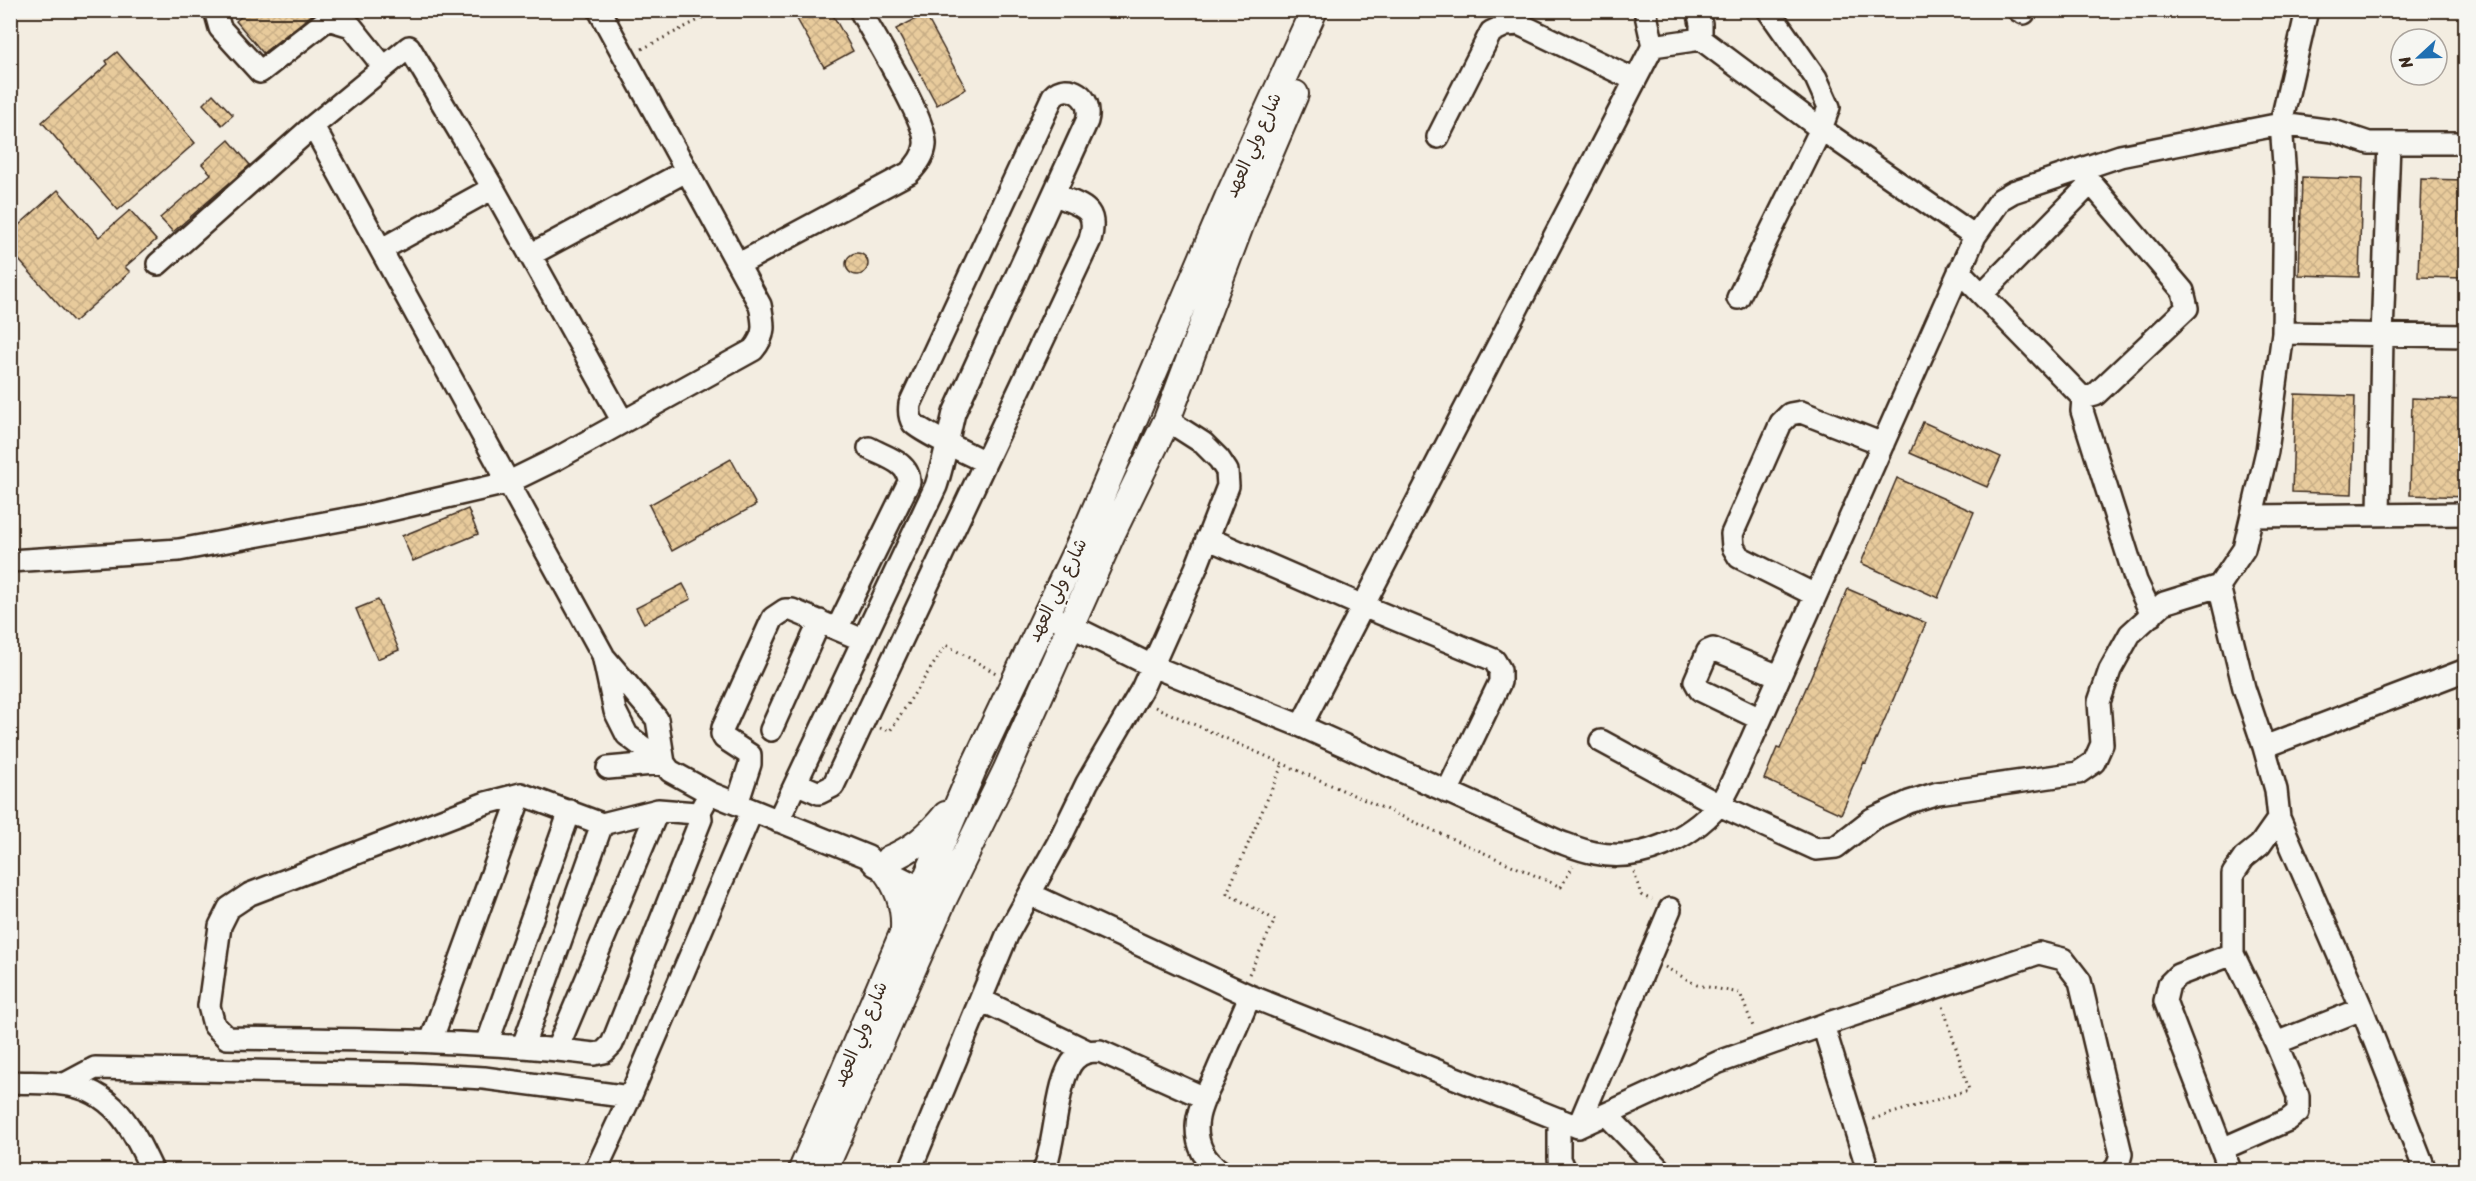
<svg xmlns="http://www.w3.org/2000/svg" width="2476" height="1181" viewBox="0 0 2476 1181" font-family="Sriracha,'Playpen Sans Arabic',sans-serif">
  <defs>
    <pattern id="building-cross-hatch" width="8" height="8" patternUnits="userSpaceOnUse" patternTransform="scale(1.5)"><rect width="8" height="8" fill="#e8cb9c"/><path d="M0 0l8 8M0 8l8-8" fill="none" stroke="#c8ae86"/></pattern>
  </defs>
  <rect width="100%" height="100%" fill="#f3ede1"/>
  <filter id="ink" filterUnits="userSpaceOnUse"><feTurbulence type="fractalNoise" baseFrequency=".0167" numOctaves="2"/><feDisplacementMap in="SourceGraphic" scale="12" xChannelSelector="R" yChannelSelector="G"/><feConvolveMatrix kernelMatrix="1 2 1 2 8 2 1 2 1" color-interpolation-filters="sRGB"/></filter>
  <g filter="url(#ink)">
    <!-- building -->
    <path fill="url(#building-cross-hatch)" stroke="#3b2a1e" stroke-width="1.5" d="M249,10H318L263,53L236,21Z
      M792,10H830L853,51L824,67Z
      M925,14L966,89L937,105L896,29Z
      M117,52L195,143L118,210L42,122L108,64L106,61Z
      M213,94L233,115L222,125L203,104Z
      M229,140L250,165L173,232L160,218L211,174L202,164Z
      M2302,177L2362,179L2359,277L2299,275Z
      M2421,179L2466,180V278L2418,277Z
      M58,190L99,237L130,210L156,240L125,267L130,272L74,322L10,250V233Z
      M846 264a11 11 0 1 1 22 0a11 11 0 1 1-22 0Z
      M2295,394L2355,396L2352,494L2292,492Z
      M2412,398L2466,400V497L2410,495Z
      M1923,422L2001,457L1987,487L1910,453Z
      M731,459L756,505L672,551L649,505Z
      M1897,478L1974,512L1938,598L1861,563Z
      M468,509L478,534L413,561L402,536Z
      M683,584L691,599L644,623L636,608Z
      M1848,589L1926,623L1866,763L1864,762L1841,814L1764,779L1777,748L1780,749Z
      M378,600L399,650L377,659L356,609Z"/>
    <g fill="none" stroke-linecap="round" stroke-linejoin="round">
      <defs>
        <path id="minor" d="M215,10L220,28L260,72L328,19L351,26L383,66
          M1698,10L1701,24V39L1821,129L1975,236
          M2018,10L2024,13
          M2307,10L2281,124L2333,131L2369,143H2466
          M1653,46L1701,39
          M313,126L603,655L615,711L627,735L664,763
          M1438,137L1491,32L1506,25L1519,24L1635,80
          M2080,170L2183,291L2187,308L2095,395L2083,398
          M382,249L493,188
          M530,255L686,171
          M158,264L313,126L409,47L493,188L623,422
          M739,264L909,173C917,165 924,156 925,145C928,122 873,35 860,10
          M1959,271L2083,398
          M1982,294L2091,183
          M1738,298L1821,129L1829,107L1816,78L1768,10
          M2283,333L2466,336
          M2083,398L2082,411L2136,581L2152,615
          M2379,515L2382,336L2389,143
          M2252,516L2466,514
          M1207,538L1363,606L1494,660L1500,670V682L1447,792
          M10,561L179,550L373,514L507,483L556,459L753,350C766,335 764,324 760,305L599,10
          M2219,586L2244,688L2264,747
          M1815,595L1739,557L1733,547L1732,534L1781,423L1790,414L1801,412L1883,444
          M1045,613L1152,666L1301,726L1560,842C1571,846 1583,851 1595,853C1640,863 1689,839 1718,806C1728,795 1743,756 1751,741L1975,236L2001,199L2013,192L2120,156L2281,124L2285,177L2283,333L2267,451L2244,549L2219,586L2164,603L2130,634L2110,670L2099,702L2102,744L2094,762L2078,773L1938,793L1909,802L1872,819L1836,847L1816,849L1719,805L1601,741
          M837,629L909,482C909,462 885,457 869,448
          M604,657L657,719L664,763L670,771L710,793L868,857L875,865L927,891L935,892
          M1760,719L1700,690L1695,681L1708,651L1713,649L1779,676
          M1301,726L1653,46L1646,15L1647,10
          M771,730L820,621
          M608,768L664,763
          M796,783L819,793L833,786L1090,240C1099,206 1081,207 1054,194
          M737,804L750,764V755L724,738L722,734L723,728L773,618L785,610H792L863,640
          M700,811L701,819L612,1044L604,1052L594,1054C472,1039 350,1040 227,1038L214,1025L209,1006L220,926L229,908L250,894L486,803L521,794L602,824L658,810L696,813L700,811L710,793
          M2279,818L2362,1009L2425,1170
          M778,821L936,486C944,462 948,438 954,413L1087,121C1094,96 1067,81 1053,96L910,404C909,411 909,417 913,423C921,432 971,455 985,462
          M1030,894L1250,996L1578,1127L1670,909
          M981,1000L1087,1051
          M1823,1025L1868,1170
          M431,1041L521,794
          M2276,1043L2362,1009
          M487,1044L570,811
          M523,1046L602,824
          M557,1049L658,810
          M10,1082C28,1083 45,1082 62,1084C114,1089 133,1130 152,1170
          M65,1084L95,1068L411,1074L484,1078L630,1097
          M1606,1114L1660,1170
          M1559,1119V1159L1564,1170
          M1578,1127L1719,1062L1823,1025L2039,953L2063,959L2080,981L2121,1154L2118,1165L2114,1170
          M2222,1149L2288,1120L2298,1112V1096L2276,1043L2233,954
          M596,1170L630,1097L752,811
          M910,1170L1008,933L1058,843L1087,783L1142,689L1196,568L1228,486L1227,471L1219,459L1203,443L1167,420
          M1044,1170C1056,1144 1056,1077 1075,1059C1082,1052 1090,1051 1100,1051L1205,1098
          M1219,1170C1204,1160 1197,1145 1197,1127C1197,1109 1209,1089 1216,1074C1227,1048 1239,1022 1250,996
          M2230,1170L2165,1001L2169,984L2178,975L2233,954V874L2244,858L2260,845L2279,818L2276,790L2264,747L2466,670"/>
        <path id="major" d="M889,859C913,849 929,836 946,815
          M885,870C899,888 905,906 904,928
          M802,1170L974,767L1090,522L1228,198L1314,10
          M824,1170L943,900L1006,771L1113,531L1167,420L1250,199L1295,94"/>
      </defs>
      <!-- minor casing -->
      <use href="#minor" stroke="#3b2a1e" stroke-width="26"/>
      <!-- major casing -->
      <use href="#major" stroke="#3b2a1e" stroke-width="30"/>
      <!-- path -->
      <path stroke="#3b2a1e" stroke-width="3" stroke-dasharray="1.5 4.5" stroke-linecap="butt" d="M642,49L718,10
        M1155,707L1561,887L1573,866
        M880,728L890,731L946,645L996,673
        M1634,872L1641,895L1652,900
        M1665,967L1697,985L1740,993L1754,1029
        M1249,974L1275,920L1227,893L1283,763
        M1873,1119L1969,1090L1943,1006"/>
      <!-- minor -->
      <use href="#minor" stroke="#f6f6f2" stroke-width="21"/>
      <!-- major -->
      <use href="#major" stroke="#f6f6f2" stroke-width="26"/>
    </g>
  </g>
  <g text-anchor="middle" stroke-width="4.5" stroke-linejoin="round" paint-order="stroke">
    <!-- street labels -->
    <g font-size="18" fill="#3b2a1e" stroke="#f6f6f2">
      <text transform="translate(1253 145) rotate(-66)" y="6">شارع ولي العهد</text>
      <text transform="translate(1057 590) rotate(-64)" y="6">شارع ولي العهد</text>
      <text transform="translate(860 1034) rotate(-67)" y="6">شارع ولي العهد</text>
    </g>
  </g>
  <!-- margin -->
  <rect width="2476" height="1181" fill="none" stroke="#f6f6f2" stroke-width="36"/>
  <rect x="18" y="18" width="2440" height="1145" fill="none" stroke="#3b2a1e" stroke-width="2" filter="url(#ink)"/>
  <!-- north arrow -->
  <g transform="translate(2419 57) rotate(248)"><circle r="28" fill="#f6f6f2" stroke="#aba49d" stroke-width="1.5"/>
  <path d="M0-4.5L10 22L0 15L-10 22Z" fill="#1f6fb2"/>
  <text y="-9" font-size="16" font-weight="bold" text-anchor="middle" fill="#3b2a1e">N</text>
  </g>
</svg>
